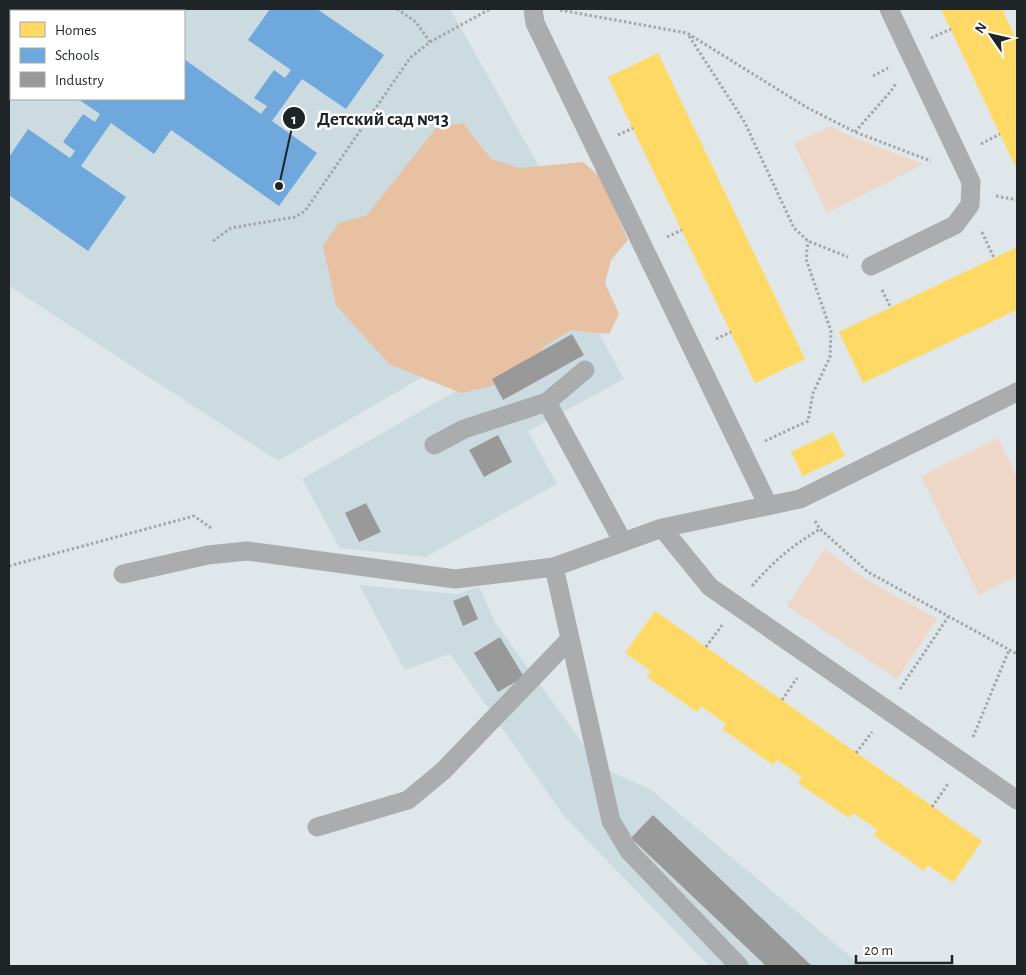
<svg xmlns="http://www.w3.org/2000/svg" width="1026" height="975" viewBox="0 0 1026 975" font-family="'Alegreya Sans',sans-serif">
  <rect width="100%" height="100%" fill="#dfe7ea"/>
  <!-- built -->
  <path fill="#cbdbdf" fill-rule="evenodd" d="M9,9H450L600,274L278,461L9,286ZM11,11H184V99H11Z
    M589,315L624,379L528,431L557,484L425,557L340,548L302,479Z
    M359,585L457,594L479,587L496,624L600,767L650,789L862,966H709L564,816L450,654L405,670Z"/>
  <!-- green -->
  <path fill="#eed7c7" d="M831,126L852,137L923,164L827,213L794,143Z
    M998,438L1017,477V576L979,595L921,476Z
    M825,549L863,578L937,619L897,679L787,606Z"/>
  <!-- forest -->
  <path fill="#e8c0a2" d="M463,123L491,159L519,168L583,162L601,178L628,240L611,260L605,283L619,314L609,334L571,330L544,346L530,377L461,393L389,364L336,305L323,246L339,223L367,215L437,127Z"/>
  <!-- homes -->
  <path fill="#ffd966" d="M941,9H1002L1017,41V170Z
    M658,53L805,359L755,383L608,77Z
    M1017,247V310L863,383L839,332Z
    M833,432L845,456L803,476L791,452Z
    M655,611L982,841L953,883L928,865L924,871L873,835L878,830L853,813L849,818L798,783L802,777L777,760L773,765L722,729L726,724L701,706L697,712L647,677L651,671L625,653Z"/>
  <!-- schools -->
  <path fill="#6fa8dc" d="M270,9H317L384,55L346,109L302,79L272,121L317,153L279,206L171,130L154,154L111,123L81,166L126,197L88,251L9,195V157L28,129L70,158L75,151L63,142L83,114L95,122L100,114L78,99H184V59L261,114L267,106L254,98L274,70L285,78L291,70L248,40Z"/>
  <!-- industry -->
  <path fill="#999" d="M572,334L584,355L503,400L492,379Z
    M498,435L512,462L484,477L469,450Z
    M366,503L381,532L359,542L345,513Z
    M468,595L478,619L463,626L453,601Z
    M500,637L524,677L498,692L474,653Z
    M653,815L812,966H766L631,838Z"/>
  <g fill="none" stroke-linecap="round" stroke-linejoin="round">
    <!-- path -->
    <path stroke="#a5a6a7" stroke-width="3" stroke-dasharray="2.5 2.5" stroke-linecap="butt" d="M397,9L416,22L430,42
      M560,10L687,33L806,107L855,132L931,161
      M689,36L744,121L794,228L808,241L848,257
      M931,38L951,29
      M873,76L888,68
      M855,132L891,91L896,83
      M618,135L633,128
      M981,144L1000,134
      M996,196L1017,200
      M982,232L994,258
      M667,237L682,230
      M213,241L231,228L295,217L305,211L410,58L430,42L490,9
      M882,290L891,308
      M716,339L731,332
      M765,441L808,421L813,393L830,357L831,331L806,259L808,241
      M815,521L820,529L868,572L1017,654
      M9,566L194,516L211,528
      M752,586C774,561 790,547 820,529
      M706,647L722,625
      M900,689L948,617
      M782,700L797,678
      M973,737L1009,650
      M856,753L872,732
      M932,807L948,784"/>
    <!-- lane -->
    <path stroke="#abacad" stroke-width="19" d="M533,9L535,23L768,505
      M871,266L955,225L970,205L971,182L889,9
      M547,402L623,542
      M434,445L464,429L547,402L585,370
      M662,528L710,587L1017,800
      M554,567L611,821L629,851L739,966
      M123,574L208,555L247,551L455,579L554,567L662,528L800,499L1017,392
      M317,827L408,800L443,771L570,639"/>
  </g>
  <!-- callouts -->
  <path fill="none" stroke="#1f2527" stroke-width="2" d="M279 186L294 118"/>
  <g fill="#1f2527" stroke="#fff" stroke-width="2">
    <circle cx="279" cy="186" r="5"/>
    <circle cx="294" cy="118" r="12"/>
  </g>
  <g font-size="15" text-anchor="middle" font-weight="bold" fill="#fff">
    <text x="294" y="124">1</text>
  </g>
  <g font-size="19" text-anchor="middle" font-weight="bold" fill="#1f2527" stroke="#fff" stroke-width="5" stroke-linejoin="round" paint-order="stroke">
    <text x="383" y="125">Детский сад №13</text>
  </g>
  <!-- border -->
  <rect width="1026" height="975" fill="none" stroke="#1f2527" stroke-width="20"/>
  <!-- legend -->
  <rect x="10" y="10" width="175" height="90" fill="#ffffff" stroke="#a5a8a9"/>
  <rect x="20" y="22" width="25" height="15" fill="#ffd966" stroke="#a5a8a9"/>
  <text x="55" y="35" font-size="15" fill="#1f2527">Homes</text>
  <rect x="20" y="48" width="25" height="15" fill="#6fa8dc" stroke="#a5a8a9"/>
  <text x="55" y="60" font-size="15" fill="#1f2527">Schools</text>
  <rect x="20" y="72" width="25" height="15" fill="#999999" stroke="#a5a8a9"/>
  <text x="55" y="85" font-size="15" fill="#1f2527">Industry</text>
  <!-- north arrow -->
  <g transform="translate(991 35) rotate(304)" stroke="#ffffff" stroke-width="4" paint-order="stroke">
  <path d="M0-4L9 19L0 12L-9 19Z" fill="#1f2527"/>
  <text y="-8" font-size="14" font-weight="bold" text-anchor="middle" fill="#1f2527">N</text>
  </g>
  <!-- scale -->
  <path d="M856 955v8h96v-8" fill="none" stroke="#1f2527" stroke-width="2.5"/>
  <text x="864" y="955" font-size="15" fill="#1f2527" stroke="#ffffff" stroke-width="4" paint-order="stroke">20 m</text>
</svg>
